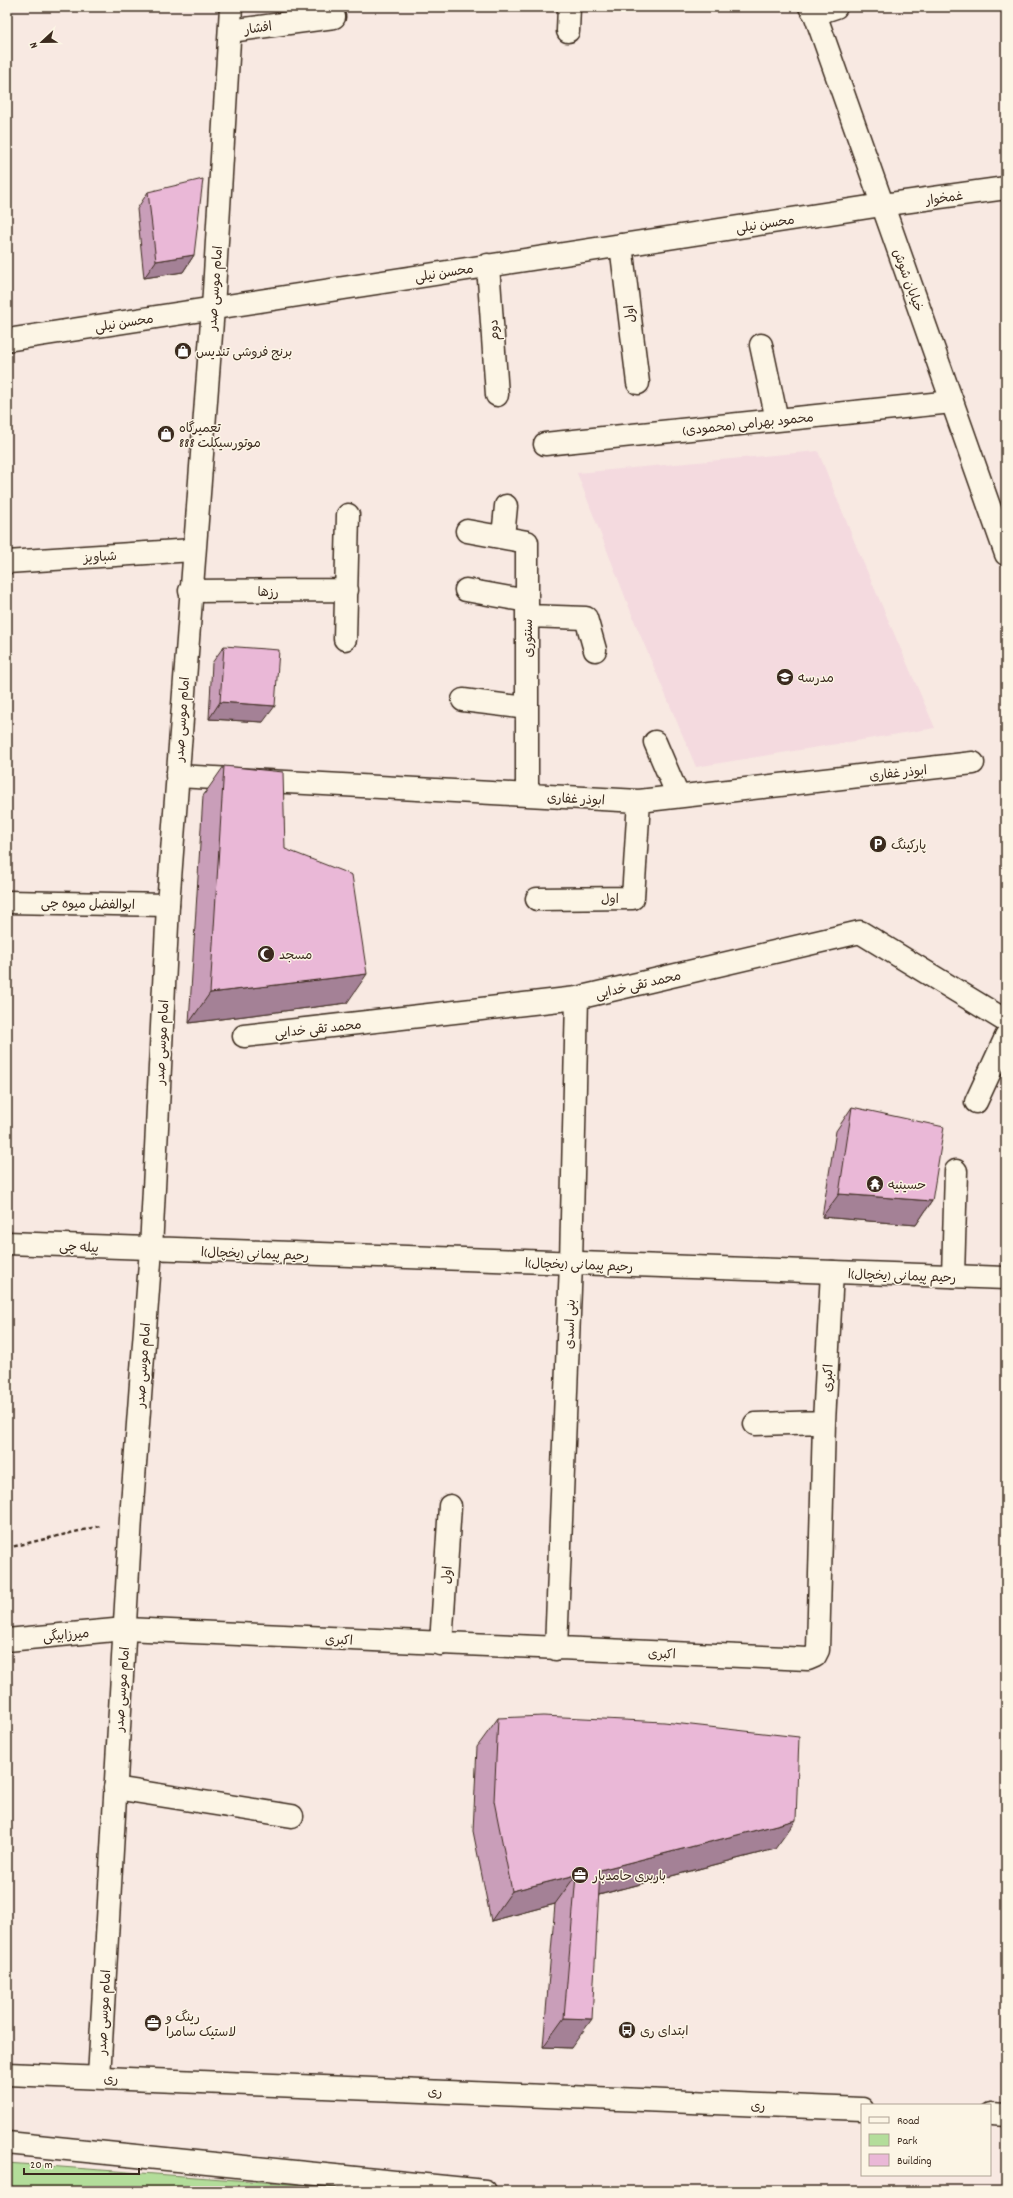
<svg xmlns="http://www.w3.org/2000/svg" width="1013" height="2198" viewBox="0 0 1013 2198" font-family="Dekko,'Playpen Sans Arabic',sans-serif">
  <rect width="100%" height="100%" fill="#f8e9e2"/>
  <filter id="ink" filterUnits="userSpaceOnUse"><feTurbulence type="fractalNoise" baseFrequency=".025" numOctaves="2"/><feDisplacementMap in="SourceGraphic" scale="8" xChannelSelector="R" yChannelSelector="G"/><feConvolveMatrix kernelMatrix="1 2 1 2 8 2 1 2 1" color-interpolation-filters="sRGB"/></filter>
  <g filter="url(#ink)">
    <!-- built -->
    <path fill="#f4dadf" d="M818,451L857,548L935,728L696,767L636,625L577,473Z"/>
    <!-- green -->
    <path fill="#b3dd9a" stroke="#77845c" d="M7,2163L384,2191H7Z"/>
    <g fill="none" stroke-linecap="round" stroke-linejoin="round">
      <defs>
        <path id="service" d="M7,2143L485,2191"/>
        <path id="minor" d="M815,14L836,7
          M230,31L334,17
          M568,31L569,7
          M621,245L638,383
          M488,265L497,395
          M7,340L882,205L1006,188
          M761,345L777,420
          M545,444L952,402
          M467,531L527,542V795
          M503,537L506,506
          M7,562L193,550
          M466,590L527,601
          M190,591L347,590
          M527,616L586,618L595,650
          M345,639L348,515
          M463,700L527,708
          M655,742L678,796
          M177,776L639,801L973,763
          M537,899L633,898L639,801
          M7,902L168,905
          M244,1036L577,998L860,932L1006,1021
          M976,1102L1006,1037
          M953,1276L956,1171
          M755,1424L824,1422
          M7,1640L125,1629L808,1659L815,1656L818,1650L824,1422L832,1272
          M441,1644L450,1506
          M556,1649L571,1263L577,998
          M115,1788L292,1816"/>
        <path id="tertiary" d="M7,1243L1006,1278
          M99,2077L131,1518L151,1249L168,905L213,308L231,7"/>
        <path id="primary" d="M810,7L815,14L1006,554
          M7,2074L862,2109
          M990,2114L1006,2115"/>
      </defs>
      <!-- service casing -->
      <use href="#service" stroke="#3b2a1e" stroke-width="25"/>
      <!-- minor casing -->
      <use href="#minor" stroke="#3b2a1e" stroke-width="25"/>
      <!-- tertiary casing -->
      <use href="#tertiary" stroke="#3b2a1e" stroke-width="25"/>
      <!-- primary casing -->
      <use href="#primary" stroke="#3b2a1e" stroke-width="25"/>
      <!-- path -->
      <path stroke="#3b2a1e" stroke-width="2.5" stroke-dasharray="4 3" stroke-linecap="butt" d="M7,1548L100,1526"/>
      <!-- service -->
      <use href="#service" stroke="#fcf5e5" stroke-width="22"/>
      <!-- minor -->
      <use href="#minor" stroke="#fcf5e5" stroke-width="22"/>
      <!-- tertiary -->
      <use href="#tertiary" stroke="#fcf5e5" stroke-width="22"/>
      <!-- primary -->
      <use href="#primary" stroke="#fcf5e5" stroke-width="22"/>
    </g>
    <!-- wall -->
    <path fill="#c99eb9" stroke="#3b2a1e" d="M148,192L194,255L183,272L144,278L137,209Z
      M224,646L263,722L209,719L212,663Z
      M224,766L285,849L347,1003L189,1023L203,796Z
      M852,1107L932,1201L916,1225L822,1217L836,1131Z
      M498,1718L775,1849L599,1895L571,2048L543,2047L555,1904L491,1921L473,1831L477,1747Z"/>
    <!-- shaded-wall -->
    <path fill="#a48196" stroke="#3b2a1e" d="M194,255L183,272L144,278L156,261Z
      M220,702L275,706L263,722L209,719Z
      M367,974L347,1003L189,1023L210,993Z
      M839,1194L932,1201L916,1225L822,1217Z
      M796,1820L775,1849L579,1900L600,1870Z
      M576,1875L555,1904L491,1921L512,1891Z
      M564,2018L592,2019L571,2048L543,2047Z"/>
    <!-- building -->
    <path fill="#eab8d7" stroke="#3b2a1e" d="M203,179L194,255L156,261L148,192Z
      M224,646L279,650L275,706L220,702Z
      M224,766L283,772L285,849L352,875L367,974L210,993Z
      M852,1107L944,1127L932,1201L839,1194Z
      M543,1716L664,1722L799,1737L796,1820L600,1870L592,2019L564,2018L576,1875L512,1891L494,1801L498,1718Z"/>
  </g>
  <!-- icons -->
  <defs>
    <symbol id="shop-disc" viewBox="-11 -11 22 22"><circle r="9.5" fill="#3b2a1e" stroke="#fcf5e5"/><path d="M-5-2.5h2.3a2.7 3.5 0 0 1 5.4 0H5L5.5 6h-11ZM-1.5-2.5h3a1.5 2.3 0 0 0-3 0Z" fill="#fff"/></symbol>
    <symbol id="school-disc" viewBox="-11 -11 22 22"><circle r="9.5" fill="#3b2a1e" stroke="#fcf5e5"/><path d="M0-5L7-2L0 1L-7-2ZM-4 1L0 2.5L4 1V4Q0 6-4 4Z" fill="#fff"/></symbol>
    <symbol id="parking-disc" viewBox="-11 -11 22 22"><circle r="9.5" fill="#3b2a1e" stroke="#fcf5e5"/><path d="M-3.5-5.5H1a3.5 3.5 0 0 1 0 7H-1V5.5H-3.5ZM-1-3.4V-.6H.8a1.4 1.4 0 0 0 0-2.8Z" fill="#fff"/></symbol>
    <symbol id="mosque-disc" viewBox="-11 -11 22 22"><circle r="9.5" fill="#3b2a1e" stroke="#fcf5e5"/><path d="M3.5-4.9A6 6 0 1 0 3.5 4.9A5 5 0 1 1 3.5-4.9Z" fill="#fff"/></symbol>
    <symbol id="temple-disc" viewBox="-11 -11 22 22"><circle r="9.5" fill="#3b2a1e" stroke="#fcf5e5"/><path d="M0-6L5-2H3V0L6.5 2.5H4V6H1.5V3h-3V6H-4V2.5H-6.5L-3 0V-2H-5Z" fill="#fff"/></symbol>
    <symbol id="office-disc" viewBox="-11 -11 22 22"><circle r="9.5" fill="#3b2a1e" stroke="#fcf5e5"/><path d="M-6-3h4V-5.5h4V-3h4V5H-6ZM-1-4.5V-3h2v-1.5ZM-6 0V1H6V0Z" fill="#fff"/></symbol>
    <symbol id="bus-disc" viewBox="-11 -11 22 22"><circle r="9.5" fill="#3b2a1e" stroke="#fcf5e5"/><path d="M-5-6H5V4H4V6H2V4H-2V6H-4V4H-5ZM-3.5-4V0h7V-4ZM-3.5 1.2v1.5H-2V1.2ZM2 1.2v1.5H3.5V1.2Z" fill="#fff"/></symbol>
  </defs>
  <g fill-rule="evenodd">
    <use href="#shop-disc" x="173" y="341" width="20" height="20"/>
    <use href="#shop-disc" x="156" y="424" width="20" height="20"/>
    <use href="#school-disc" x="775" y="667" width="20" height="20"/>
    <use href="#parking-disc" x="868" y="834" width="20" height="20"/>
    <use href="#mosque-disc" x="256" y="944" width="20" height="20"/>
    <use href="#temple-disc" x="865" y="1174" width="20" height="20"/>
    <use href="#office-disc" x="570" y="1865" width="20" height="20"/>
    <use href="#office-disc" x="143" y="2013" width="20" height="20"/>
    <use href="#bus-disc" x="617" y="2020" width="20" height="20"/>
  </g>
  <g text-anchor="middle" stroke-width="3" stroke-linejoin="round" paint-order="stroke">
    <!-- street labels -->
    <g font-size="13" fill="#3b2a1e" stroke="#fcf5e5">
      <text transform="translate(258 27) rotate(-8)" y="5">افشار</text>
      <text transform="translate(944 197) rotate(-8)" y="5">غمخوار</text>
      <text transform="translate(765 223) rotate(-9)" y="5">محسن نیلی</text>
      <text transform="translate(444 272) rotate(-9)" y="5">محسن نیلی</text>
      <text transform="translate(909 280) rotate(70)" y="5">خیابان شوش</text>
      <text transform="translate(214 288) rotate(-86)" y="5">امام موسی صدر</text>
      <text transform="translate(629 314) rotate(-97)" y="5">اول</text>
      <text transform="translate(124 322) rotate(-9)" y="5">محسن نیلی</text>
      <text transform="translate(493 330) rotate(-94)" y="5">دوم</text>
      <text transform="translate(748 423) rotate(-6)" y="5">محمود بهرامی (محمودی)</text>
      <text transform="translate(100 556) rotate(-4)" y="5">شباویز</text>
      <text x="268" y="596">رزها</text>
      <text transform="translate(527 638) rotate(-90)" y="5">سنتوری</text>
      <text transform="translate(181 719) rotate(-86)" y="5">امام موسی صدر</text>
      <text transform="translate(898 772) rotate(-6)" y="5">ابوذر غفاری</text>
      <text transform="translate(576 798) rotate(3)" y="5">ابوذر غفاری</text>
      <text transform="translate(610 898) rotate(-1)" y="5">اول</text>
      <text transform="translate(88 903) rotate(1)" y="5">ابوالفضل میوه چی</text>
      <text transform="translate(638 984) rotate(-13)" y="5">محمد تقی خدایی</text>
      <text transform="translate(318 1028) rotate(-6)" y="5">محمد تقی خدایی</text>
      <text transform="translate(161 1042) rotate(-87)" y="5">امام موسی صدر</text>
      <text transform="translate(79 1246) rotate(3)" y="5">پیله چی</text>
      <text transform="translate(255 1253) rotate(2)" y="5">رحیم پیمانی (یخچال)ا</text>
      <text transform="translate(579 1264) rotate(2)" y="5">رحیم پیمانی (یخچال)ا</text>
      <text transform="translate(902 1275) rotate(2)" y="5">رحیم پیمانی (یخچال)ا</text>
      <text transform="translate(569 1324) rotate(-88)" y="5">بنی اسدی</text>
      <text transform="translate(142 1365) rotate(-86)" y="5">امام موسی صدر</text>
      <text transform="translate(827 1378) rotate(-87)" y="5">اکبری</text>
      <text transform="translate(446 1575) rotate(-86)" y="5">اول</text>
      <text transform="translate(66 1634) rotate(-5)" y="5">میرزابیگی</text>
      <text transform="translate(339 1639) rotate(3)" y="5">اکبری</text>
      <text transform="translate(662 1653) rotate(2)" y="5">اکبری</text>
      <text transform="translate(121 1689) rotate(-86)" y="5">امام موسی صدر</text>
      <text transform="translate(103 2012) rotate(-87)" y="5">امام موسی صدر</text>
      <text transform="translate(111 2078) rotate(2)" y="5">ری</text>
      <text transform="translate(435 2091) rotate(2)" y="5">ری</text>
      <text transform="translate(758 2105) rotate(2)" y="5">ری</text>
    </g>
    <!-- poi labels -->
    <g font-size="13" fill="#3b2a1e" stroke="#fcf5e5" text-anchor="start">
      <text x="196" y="356">برنج فروشی تندیس</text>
      <text x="179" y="432">تعمیرگاه<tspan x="179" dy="15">موتورسیکلت 888</tspan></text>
      <text x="798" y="682">مدرسه</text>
      <text x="891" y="849">پارکینگ</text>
      <text x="279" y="959">مسجد</text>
      <text x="888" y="1189">حسینیه</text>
      <text x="593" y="1880">باربری حامدبار</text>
      <text x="166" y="2021">رینگ و<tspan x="166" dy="15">لاستیک سامرا</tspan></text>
      <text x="640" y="2035">ابتدای ری</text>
    </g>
  </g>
  <!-- margin -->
  <rect width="1013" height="2198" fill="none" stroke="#fcf5e5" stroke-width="24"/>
  <rect x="12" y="12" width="989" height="2174" fill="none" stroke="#3b2a1e" stroke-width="1.5" filter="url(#ink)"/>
  <!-- legend -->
  <rect x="861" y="2104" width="130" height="72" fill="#fcf5e5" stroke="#afa495"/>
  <rect x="869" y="2117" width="20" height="6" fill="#fcf5e5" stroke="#afa495"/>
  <text x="897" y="2124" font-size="12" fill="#3b2a1e">Road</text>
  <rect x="869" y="2134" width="20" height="12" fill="#b3dd9a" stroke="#afa495"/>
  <text x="897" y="2144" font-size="12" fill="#3b2a1e">Park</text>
  <rect x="869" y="2154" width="20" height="12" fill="#eab8d7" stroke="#afa495"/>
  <text x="897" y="2164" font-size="12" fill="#3b2a1e">Building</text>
  <!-- north arrow -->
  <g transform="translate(42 42) rotate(248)" stroke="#fcf5e5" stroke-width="3" paint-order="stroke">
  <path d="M0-3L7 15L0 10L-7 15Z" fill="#3b2a1e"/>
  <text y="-6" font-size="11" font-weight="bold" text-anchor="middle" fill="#3b2a1e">N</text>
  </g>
  <!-- scale -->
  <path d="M24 2168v6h115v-6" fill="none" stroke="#3b2a1e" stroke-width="2"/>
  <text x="30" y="2168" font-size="12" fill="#3b2a1e" stroke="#fcf5e5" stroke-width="3" paint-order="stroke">20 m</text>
</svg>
